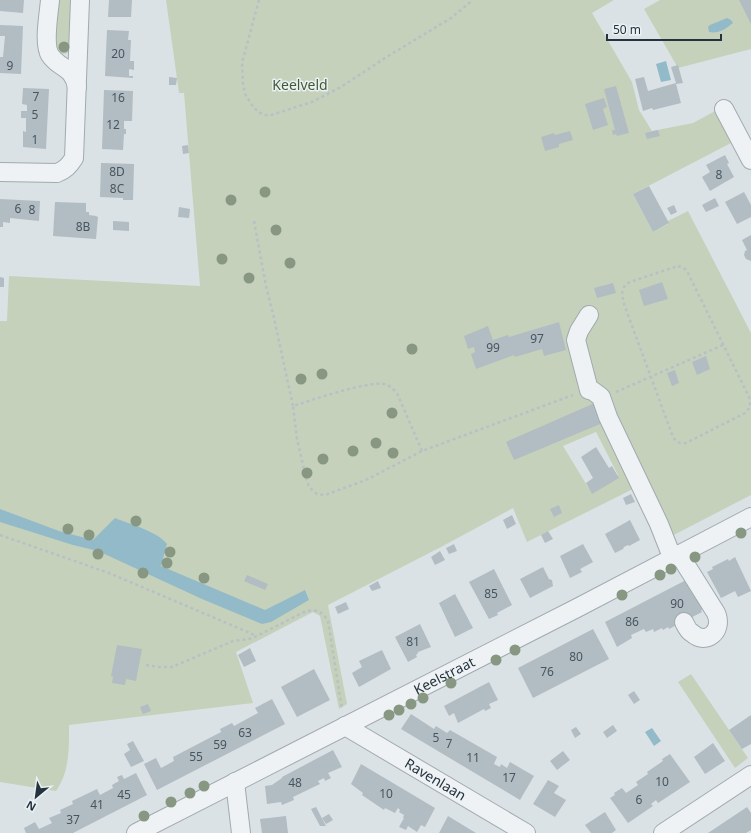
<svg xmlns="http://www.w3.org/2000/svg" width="751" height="833" viewBox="0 0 751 833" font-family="'Noto Sans',sans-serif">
  <rect width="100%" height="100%" fill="#dbe2e6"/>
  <!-- green -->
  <path fill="#c6d1bb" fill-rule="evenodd" d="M57,0H74L70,51C65,56 60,54 55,50Z
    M166,0H614L592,13L632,82L639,110L652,131L693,123L715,111L731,143L633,194L653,232L668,224V221L688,211L751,333V495L666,539L643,484L527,542L513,508L441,547L328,605L347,704L339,709L320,616L313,612L236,652L253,703L69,725C69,748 70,771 56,791L0,782V321H7L9,276L200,286L184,93H179ZM596,432L618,475L591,492L563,446Z
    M660,0H751V49L678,68L644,9Z
    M691,674L748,758L735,768L678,682Z"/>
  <!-- water -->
  <path fill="#93bac9" d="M727,18L731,20L733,23C726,29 718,34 709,32L708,27L710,25Z
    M666,61L671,80L661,82L656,64Z
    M0,509L59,531L93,540L115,518C129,524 157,531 167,544L161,566L265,610L305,590L309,600L271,622L262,624L202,599L98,551L73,545L0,522Z
    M652,728L661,741L654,746L645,732Z"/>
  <!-- building -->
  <path fill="#b2bcc3" d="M0,0H24L23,13L0,11Z
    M109,0H132L131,17H108Z
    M739,0H751V24Z
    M0,25L23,26L21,74L0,73V57H3L5,36H0Z
    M107,30L129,31L128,40H131L130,61H134V70L129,69V76H133V78L105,76Z
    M678,65L683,83L676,84L681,103L653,110L652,108L643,111L635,79L644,77L648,91L676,83L671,67Z
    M169,77L177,78L176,85H169Z
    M616,86L629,133L617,136L616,134L613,135L612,130H615L604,89Z
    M23,88L49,89L46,149L23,147V131L26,132V118H21V111H27V105L22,104Z
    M104,90L133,91L132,121H124V129H126V134H124L123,150L102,149Z
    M604,98L607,107L603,109L608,125L593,130L585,104Z
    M658,130L660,136L647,139L645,133Z
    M570,131L573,140L559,144V147L545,151L541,137L554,133L555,135Z
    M188,145L189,153L183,154L182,146Z
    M725,155L729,163L727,164L734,177L710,191L702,177L710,172L706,165Z
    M101,163L134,164L133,200H123V198L100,197Z
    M649,186L669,223L653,232L633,194Z
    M744,192L751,205V217L737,224L725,202Z
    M715,198L719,206L706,212L702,205Z
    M0,199L40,201L39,221L10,218V223L3,222V227H0Z
    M55,202L86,203V212H89V215L96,216L98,217L96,239L53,236Z
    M674,205L677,212L671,215L667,208Z
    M179,207L190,209L189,218L178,217Z
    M113,221L129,222V231L113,230Z
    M751,235V261L746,259L744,255L745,251L747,250L742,240Z
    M0,277L4,278V287H0Z
    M662,282L668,299L644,306L639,290Z
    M613,283L616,293L597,298L594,288Z
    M559,322L566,350L544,356L542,349L515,357L514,355L476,369L471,354L475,352L474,347L468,349L464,336L488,326L493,340L508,335L509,337Z
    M706,356L710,369L697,375L692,362Z
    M675,370L679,383L672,386L667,373Z
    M597,402L605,422L514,460L506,442Z
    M596,447L609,468L612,466L619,478L592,494L586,483L593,478L581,457Z
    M631,494L635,502L626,505L623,498Z
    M559,505L562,513L554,517L550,509Z
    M512,515L516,524L507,529L503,520Z
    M630,520L640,540L629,546L628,545L624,547L623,549L615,553L605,534Z
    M548,531L553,539L545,543L541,535Z
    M454,544L457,551L449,554L446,548Z
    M583,544L593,562L580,569L582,572L570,578L560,556Z
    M440,551L445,560L435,565L431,557Z
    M735,557L751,591L738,597L735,591L721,598L707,572L713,569L712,567L728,559L729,561Z
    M543,567L549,579L552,580L553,586L530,598L520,579Z
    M494,569L512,605L497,613L498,615L489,619L469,582Z
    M247,575L268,584L265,590L244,581Z
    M690,578L707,607L701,610L702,612L669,629L668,627L663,630L662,628L654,632L653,629L646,632L644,629L631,635L632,638L617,647L605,622Z
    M378,581L381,588L372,591L369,586Z
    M455,594L473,628L455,637L439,603Z
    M346,602L349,609L338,614L335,607Z
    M420,624L431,647L418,652V653L416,655L417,657L408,662L395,637Z
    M593,629L609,659L533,698L518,668Z
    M117,645L142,649L136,681L126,679L125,685L112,683L113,677L111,676Z
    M250,648L256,661L244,667L238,655Z
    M382,650L391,669L359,687L352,673L362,667L359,661Z
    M314,669L330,700L297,717L281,687Z
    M489,682L498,700L489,704L491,708L485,711L484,709L458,723L454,713L449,716L444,706Z
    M634,691L640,700L634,704L628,695Z
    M272,699L285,724L157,790L144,764L156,758L161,768L174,761L173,757L221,732L220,729L232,723L234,726L258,713L255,708Z
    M148,704L151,711L143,714L140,707Z
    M411,714L434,729L436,726L447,733L450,730L497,757L494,764L500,767L501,764L507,768L510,762L534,776L520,800L401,729Z
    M751,715V744L742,749L729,730Z
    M613,725L617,731L607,738L603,732Z
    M576,727L581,734L575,738L571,730Z
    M133,741L144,761L131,767L124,754L130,750L127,744Z
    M713,743L725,761L705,774L694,757Z
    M333,750L342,767L328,773L331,778L325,781L324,778L318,781L320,784L293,797L294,800L282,805L281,802L267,804L265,786L272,785L282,778V777Z
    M563,751L570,760L557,770L550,761Z
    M670,754L690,782L658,803L656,800L651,804L653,806L628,823L610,798L615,795L614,793L622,788L626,793L638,785L636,782L648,774L647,772L663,761L662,759Z
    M361,764L435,808L425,827L421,825L417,832L408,826L406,830L399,827L404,818H403L404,815L399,812L400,810L398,808L395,813L385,808L384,810L362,795L363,793L351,784Z
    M136,773L147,795L73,833H26L24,828L35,822L39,829L52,823L49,818L61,813L60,810L73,804L72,801L97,789L100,795L113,788L112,785L119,781L117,777L122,775L124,779Z
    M548,780L559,786L554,793L566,800L555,817L533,804Z
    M316,807L326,826H320L311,809Z
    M747,807L751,813V830L746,833H708Z
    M605,812L616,830L612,833H591L585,825Z
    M329,814L333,820L326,824L322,818Z
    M286,816L288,833H262L260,819Z
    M448,816L471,830L476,833H439Z"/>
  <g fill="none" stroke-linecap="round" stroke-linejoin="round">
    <defs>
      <g id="minor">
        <path d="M50,0C49,13 43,44 50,55C59,69 73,66 77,87"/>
        <path d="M724,109L751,160"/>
        <path d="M0,172L57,173C65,170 69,166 74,158L80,0"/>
        <path d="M589,315L579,331L576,340L589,390L593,391L601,397L608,417L659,524L672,557"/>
        <path d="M679,554L716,613C724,631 706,646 692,633C688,631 686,626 684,622"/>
        <path id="s1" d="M345,726L526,833"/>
        <path d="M235,782L241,833"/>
        <path id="s2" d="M136,833L577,608L751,517"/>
        <path d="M663,833L751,775"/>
      </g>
    </defs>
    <!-- minor casing -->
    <use href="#minor" stroke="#a0aab0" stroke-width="20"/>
    <!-- path -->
    <path stroke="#b9c0c5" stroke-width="2.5" stroke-dasharray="3 3" stroke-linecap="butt" d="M259,0L242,63L243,83L245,94L252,105L258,112L265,115H271L312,102L341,87L385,58L451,18L473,0
      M254,221L266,286L274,318L293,406
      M678,266L685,269L687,271L749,397C751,404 750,409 745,413L686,443C680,444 676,442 673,437L624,304C622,295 620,287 630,282Z
      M616,392L723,345
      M422,451L397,393C393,389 390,385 384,384C367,381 312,400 293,406L297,439L307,482L310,488L317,494L325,495L366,480L422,451L573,395
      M0,535L109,573L257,636
      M146,665L158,667H172L233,641L249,639L257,636L302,613C313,608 322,610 328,621L342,709"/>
    <!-- minor -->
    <use href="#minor" stroke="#eef2f5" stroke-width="18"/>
  </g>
  <!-- trees -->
  <g fill="#879782">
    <circle cx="64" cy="47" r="5.5"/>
    <circle cx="265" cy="192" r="5.5"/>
    <circle cx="231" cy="200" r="5.5"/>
    <circle cx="276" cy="230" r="5.5"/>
    <circle cx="222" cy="259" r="5.5"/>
    <circle cx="290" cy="263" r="5.5"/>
    <circle cx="249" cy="278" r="5.5"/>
    <circle cx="412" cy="349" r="5.5"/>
    <circle cx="322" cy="374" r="5.5"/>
    <circle cx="301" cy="379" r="5.5"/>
    <circle cx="392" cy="413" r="5.5"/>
    <circle cx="376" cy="443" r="5.5"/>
    <circle cx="353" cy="451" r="5.5"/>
    <circle cx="393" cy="453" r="5.5"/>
    <circle cx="323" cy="459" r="5.5"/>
    <circle cx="307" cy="473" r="5.5"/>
    <circle cx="136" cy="521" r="5.5"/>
    <circle cx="68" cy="529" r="5.5"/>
    <circle cx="741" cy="533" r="5.5"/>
    <circle cx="89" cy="535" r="5.5"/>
    <circle cx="170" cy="552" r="5.5"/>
    <circle cx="98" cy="554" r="5.5"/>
    <circle cx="695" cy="557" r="5.5"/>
    <circle cx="167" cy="563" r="5.5"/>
    <circle cx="671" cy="569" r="5.5"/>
    <circle cx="143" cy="573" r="5.5"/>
    <circle cx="660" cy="575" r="5.5"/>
    <circle cx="204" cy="578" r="5.5"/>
    <circle cx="622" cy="595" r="5.5"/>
    <circle cx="515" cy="650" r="5.5"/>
    <circle cx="496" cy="660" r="5.5"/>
    <circle cx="451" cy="683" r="5.5"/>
    <circle cx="423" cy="698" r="5.5"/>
    <circle cx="411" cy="704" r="5.5"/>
    <circle cx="399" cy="710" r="5.5"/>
    <circle cx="389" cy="715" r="5.5"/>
    <circle cx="204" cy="786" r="5.5"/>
    <circle cx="190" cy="793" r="5.5"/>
    <circle cx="171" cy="802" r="5.5"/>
    <circle cx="144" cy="816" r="5.5"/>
  </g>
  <g text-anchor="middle" stroke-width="3" stroke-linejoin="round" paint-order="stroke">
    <!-- number labels -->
    <g font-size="12" fill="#48555e">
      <text x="118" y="58">20</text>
      <text x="10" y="70">9</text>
      <text x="36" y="101">7</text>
      <text x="118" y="102">16</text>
      <text x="35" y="119">5</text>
      <text x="113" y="129">12</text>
      <text x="35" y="144">1</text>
      <text x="117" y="176">8D</text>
      <text x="719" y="179">8</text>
      <text x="117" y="193">8C</text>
      <text x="18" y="213">6</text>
      <text x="32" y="214">8</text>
      <text x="83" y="231">8B</text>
      <text x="537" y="343">97</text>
      <text x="493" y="352">99</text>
      <text x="491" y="598">85</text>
      <text x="677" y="608">90</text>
      <text x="632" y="626">86</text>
      <text x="413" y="646">81</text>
      <text x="576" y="661">80</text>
      <text x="547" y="676">76</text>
      <text x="245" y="737">63</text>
      <text x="436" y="742">5</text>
      <text x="449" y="748">7</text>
      <text x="220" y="749">59</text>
      <text x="196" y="761">55</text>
      <text x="473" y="762">11</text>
      <text x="509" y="782">17</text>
      <text x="662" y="786">10</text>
      <text x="295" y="787">48</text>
      <text x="386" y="798">10</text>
      <text x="124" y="799">45</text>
      <text x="639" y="804">6</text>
      <text x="97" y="809">41</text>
      <text x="73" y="824">37</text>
    </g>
    <!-- park labels -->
    <g font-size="14" fill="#425931" stroke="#eaf1f4">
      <text x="300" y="90">Keelveld</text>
    </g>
    <!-- street labels -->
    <g font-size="14" fill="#24333d" stroke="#eaf1f4">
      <text dy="5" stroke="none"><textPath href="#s2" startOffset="346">Keelstraat</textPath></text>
      <text dy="5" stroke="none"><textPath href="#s1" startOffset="105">Ravenlaan</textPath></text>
    </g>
  </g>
  <!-- north arrow -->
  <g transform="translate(36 797) rotate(209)" stroke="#eaf1f4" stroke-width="3" paint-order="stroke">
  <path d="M0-3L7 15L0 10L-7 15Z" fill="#24333d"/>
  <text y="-6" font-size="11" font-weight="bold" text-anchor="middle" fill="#24333d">N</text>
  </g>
  <!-- scale -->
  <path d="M607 34v6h114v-6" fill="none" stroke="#24333d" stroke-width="2"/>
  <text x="613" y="34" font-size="12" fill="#24333d" stroke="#eaf1f4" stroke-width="3" paint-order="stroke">50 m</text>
</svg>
